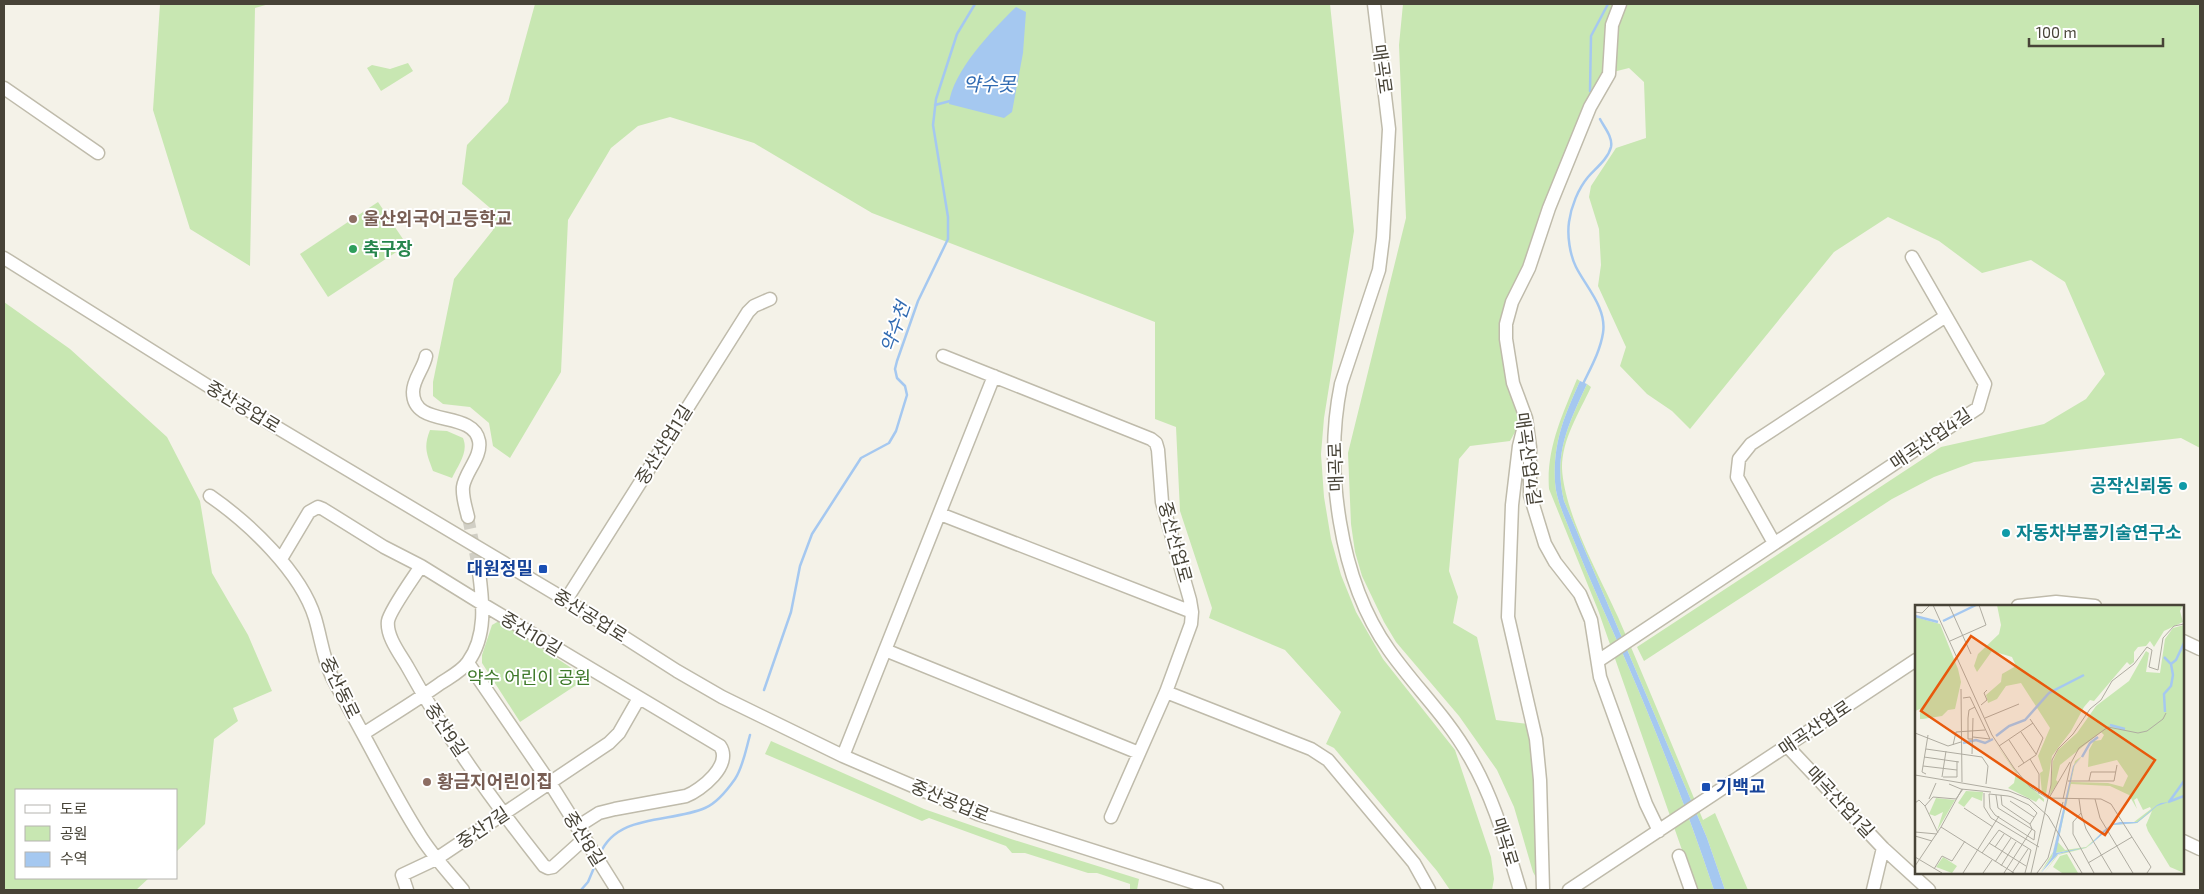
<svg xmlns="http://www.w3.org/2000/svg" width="2204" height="894" viewBox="0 0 2204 894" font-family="'Exo 2','Noto Sans KR',sans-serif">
  <rect width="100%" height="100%" fill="#f4f2e8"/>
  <!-- green -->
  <path fill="#c8e7b2" d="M160,4H269L255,8L250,266L190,229L153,110Z
    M535,4H1330L1354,231L1324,418L1321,454L1324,497L1331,539L1341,575L1356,612L1383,659L1455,750L1491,857L1494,879L1492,890H1450L1437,871L1334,748L1326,744L1341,712L1285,650L1209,618L1212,608L1180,511L1176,427L1155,419V322L872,213L754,143L670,117L638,126L611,148L568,220L561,372L510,458L493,446L489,423L470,407L443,404L433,396V382L454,279L493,230L496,213L462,184L467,145L508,102Z
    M1403,4H2200V448L2181,438L1974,462L1934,477L1892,499L1644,661L1637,647L1941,447L2044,424L2086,399L2105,374L2065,282L2031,260L1982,273L1939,241L1888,217L1834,252L1690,429L1672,411L1647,394L1620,366L1626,347L1598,286L1601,265L1599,229L1589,197L1591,186L1616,148L1646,138L1644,82L1629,68L1601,75L1504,315L1521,419L1519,425L1510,441L1470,446L1459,459L1449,571L1458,597L1453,623L1477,637L1496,720L1529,724L1533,740L1539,883L1533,872L1514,807L1497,770L1459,716L1396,642L1384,622L1362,576L1355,552L1351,524L1348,453L1406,218L1399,45Z
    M408,63L413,71L381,91L367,68L372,65L390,69Z
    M378,202L407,245L328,297L300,254Z
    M4,302L70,349L167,437L200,501L212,573L248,635L272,691L233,708L238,721L214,739L205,824L176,852V790H16V878H149L136,890H4Z
    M1577,379L1580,381C1564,417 1553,442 1555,482C1556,501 1566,519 1572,536C1590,581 1610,624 1629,668C1660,740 1689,815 1714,890H1696L1598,610L1549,489C1546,449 1562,416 1577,379Z
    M1587,384L1591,387C1579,413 1562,439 1562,468C1564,513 1599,575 1618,617C1647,684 1675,752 1703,820L1715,813L1748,890H1725L1707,838L1564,501C1553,455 1568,425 1587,384Z
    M430,430L447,431L463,438C469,452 458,465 452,478L433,471C427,454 423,448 430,430Z
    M499,621L587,678L520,722L482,663V655L492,625Z
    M771,741L924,809L1011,839L1139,879L1137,890H1130V884L1097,873H1088L1025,853H1012L1006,846L929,818L922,821L765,754Z"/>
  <!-- water -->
  <path fill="#a5c8f0" d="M1016,7L1026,12L1023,53L1012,112L1004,118L949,104C952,72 993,29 1016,7Z
    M1580,381L1587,384C1568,425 1553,455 1564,501L1707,838L1725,890H1714C1689,815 1660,740 1629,668C1610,624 1590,581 1572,536C1566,519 1556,501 1555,482C1553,442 1564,417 1580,381Z"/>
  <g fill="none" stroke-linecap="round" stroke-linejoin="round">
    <!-- stream -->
    <path stroke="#a5c8f0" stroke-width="2.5" d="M1590,91L1591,36L1608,4
      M935,105L950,101
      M1582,386C1590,369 1600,352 1603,333C1607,308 1586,287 1576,267C1570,255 1567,236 1569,222C1571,207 1578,189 1588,177C1596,168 1608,159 1611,147C1613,137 1604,127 1600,119
      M764,690L791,612L800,566L812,534L861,458L889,443L896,431L907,395L905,386L897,378L895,369L897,361L918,301L948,239V217L933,125L936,99L957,34L975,4
      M600,854C617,813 671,823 705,808C717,803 728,789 735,779C743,767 746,749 750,735
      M581,890L588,882L596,863"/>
    <!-- minor-tunnel -->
    <path stroke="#d1cfc5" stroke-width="12" stroke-dasharray="12 6" stroke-linecap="butt" d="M468,517L479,572"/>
    <defs>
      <path id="minor" d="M1374,4L1389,129L1383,238L1379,270L1341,384C1324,467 1339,580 1389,650C1415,687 1447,717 1469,756C1494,798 1506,844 1520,890
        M1620,4L1612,25L1609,74L1590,107L1549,208L1529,268L1512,302L1506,324V339L1513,383L1526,418L1530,447V495L1545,544L1555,562L1580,594L1591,620L1600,677L1646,804L1659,831
        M4,88L98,153
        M4,258L216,391L566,600L677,671L722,697L843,756L978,814L1217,890
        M426,356C424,368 413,379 413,392C413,429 473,409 479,441C482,457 465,472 463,487C462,497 466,508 468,517
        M943,356L1151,439L1156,443L1158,450L1162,502L1190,600L1192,612L1191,624L1166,692L1111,817
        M1524,426L1519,446L1512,505L1508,617L1536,739L1540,780L1543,890
        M210,496C249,523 301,572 315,618C321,638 323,658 332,677C342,696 353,715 363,734C381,767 398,801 419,834C431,854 448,872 463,890
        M940,514L1192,612
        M1774,543L1737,477L1739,459L1751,444L1946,316
        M281,559L309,512L318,507L323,509L384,547L421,566L484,605L720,746C733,765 701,790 686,796L615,809L599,813L577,827
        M421,566C414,577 390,610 388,621C386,636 400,654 407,666C446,737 494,803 544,866L548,868L553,867L584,839
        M566,600L748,312L754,306L770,299
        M2018,606L2056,602L2095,606
        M2183,641L2200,649
        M885,650L1139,753
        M1598,661L1978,408L1985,384L1912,257
        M468,663L550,783L617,890
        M1166,692L1311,749L1328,760L1414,863L1429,890
        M363,734C389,717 416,701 441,683C450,677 462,671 468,662C487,636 483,602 479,572
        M1788,747L1883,848L1873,890
        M843,756L994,376
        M2183,841L2200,849
        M1883,848L1929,890
        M1679,856L1691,890
        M407,890L402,875L436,859L609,743L619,733L639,698
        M1569,890L1916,660"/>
    </defs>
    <!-- minor casing -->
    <use href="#minor" stroke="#bfbbab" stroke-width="15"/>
    <!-- minor -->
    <use href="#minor" stroke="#fff" stroke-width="12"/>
  </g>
  <!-- markers -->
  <g fill="#8d6e63" stroke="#fff" stroke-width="2">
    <circle cx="353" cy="219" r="5"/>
    <circle cx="427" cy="782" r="5"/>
  </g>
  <circle fill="#2e9e5b" stroke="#fff" stroke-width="2" cx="353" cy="249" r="5"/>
  <g fill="#0f9aa8" stroke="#fff" stroke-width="2">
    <circle cx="2183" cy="486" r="5"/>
    <circle cx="2006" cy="533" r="5"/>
  </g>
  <g fill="#1a4fb4" stroke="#fff" stroke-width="2">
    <rect x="538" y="564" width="10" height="10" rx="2.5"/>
    <rect x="1701" y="782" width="10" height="10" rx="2.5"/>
  </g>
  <g text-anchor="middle" stroke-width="4" stroke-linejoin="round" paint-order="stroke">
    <!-- street labels -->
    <g font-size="18" fill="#474337" stroke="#fff">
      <text transform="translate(1382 69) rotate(82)" y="6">매곡로</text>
      <text transform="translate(243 407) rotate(31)" y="6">중산공업로</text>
      <text transform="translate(1931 439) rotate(-34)" y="6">매곡산업4길</text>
      <text transform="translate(664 445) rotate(-58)" y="6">중산산업1길</text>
      <text transform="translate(1528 459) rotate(82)" y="6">매곡산업4길</text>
      <text transform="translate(1336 467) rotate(-92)" y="6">매곡로</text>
      <text transform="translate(1175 542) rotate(75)" y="6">중산산업로</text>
      <text transform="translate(590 616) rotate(32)" y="6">중산공업로</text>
      <text transform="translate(531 634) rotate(31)" y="6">중산10길</text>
      <text transform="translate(340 688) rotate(64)" y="6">중산동로</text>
      <text transform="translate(1815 728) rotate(-34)" y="6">매곡산업로</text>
      <text transform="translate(446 730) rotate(56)" y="6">중산9길</text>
      <text transform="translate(950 801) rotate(22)" y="6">중산공업로</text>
      <text transform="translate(1840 802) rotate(47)" y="6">매곡산업1길</text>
      <text transform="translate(483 828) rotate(-34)" y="6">중산7길</text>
      <text transform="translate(584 839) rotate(58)" y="6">중산8길</text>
      <text transform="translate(1505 842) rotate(73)" y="6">매곡로</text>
    </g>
    <!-- education labels -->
    <g font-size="18" font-weight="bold" fill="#785e54" stroke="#fff" text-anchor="start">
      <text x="363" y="225">울산외국어고등학교</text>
      <text x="437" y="788">황금지어린이집</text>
    </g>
    <!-- leisure labels -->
    <g font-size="18" font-weight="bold" fill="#27864d" stroke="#fff" text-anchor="start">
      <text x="363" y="255">축구장</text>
    </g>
    <!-- culture labels -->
    <g font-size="18" font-weight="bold" fill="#0d838f" stroke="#fff" text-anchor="end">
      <text x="2173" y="492">공작신뢰동</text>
      <text x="2016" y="539" text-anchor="start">자동차부품기술연구소</text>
    </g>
    <!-- transit labels -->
    <g font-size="18" font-weight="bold" fill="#164399" stroke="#fff" text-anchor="end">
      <text x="533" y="575">대원정밀</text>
      <text x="1716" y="793" text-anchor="start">기백교</text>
    </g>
    <!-- park labels -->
    <g font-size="18" fill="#3e792a" stroke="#fff">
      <text x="529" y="684">약수 어린이 공원</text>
    </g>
    <!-- water labels -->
    <g font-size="19" font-style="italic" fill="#316bb2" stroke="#fff">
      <text x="989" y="91">약수못</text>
      <text transform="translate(895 327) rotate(-71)" y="7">약수천</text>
    </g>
  </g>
  <!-- overview -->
  <g transform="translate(1915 605)">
    <rect width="269" height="269" fill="#f4f2e8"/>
    <path d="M82,0H268L265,6L268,17L249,26L239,42L235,36L231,41L223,42L219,47V57L215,60L212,57L179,96L175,95L169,102L156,126L137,151L131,189L127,188L125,168L128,166L123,151L135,123L106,78L91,81L82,94L73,98L71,90L86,77L87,69L101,61L97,52L77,46L62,67L59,61L63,49L84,29L86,20ZM0,12L25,19L43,64L46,77L40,104L33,105L27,111L8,114H5V104L0,106ZM269,20V268L255,262L233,226L231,220L237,206L222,218L198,220L171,243L143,250L129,268L142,250L152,246L140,248L154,182L137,252L125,268L138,247L160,156L167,151L160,159L156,177L193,178L208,182L213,171L202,155L173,162L174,145L179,136L186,135L189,130L186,127L145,160L141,175L143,177L135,190L138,156L143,145L162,128L181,101L214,76L231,46L234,48L231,67L245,68L250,34L258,23ZM156,179L195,181L214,190L222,204L219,195L222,193L228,205L235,202L236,204L219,217L197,219L171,242L150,245L143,237ZM79,136L102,168L101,169L129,194V197L124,193L121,197L93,183L99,178L101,168ZM51,186L68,187L67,196L57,192L49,202L43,198ZM21,193L40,195L22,226L28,207L20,211L14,209ZM152,249L163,268H147L138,262L145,251ZM28,252L42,261L37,268L21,262Z" fill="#c8e7b2" fill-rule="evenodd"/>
    <path d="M167,152L159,161L141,248L173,242L188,226L197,219L205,217H222L242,200L246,198L254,197L242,201L222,218L198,220L173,242L143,249L126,268L137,252L158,161Z" fill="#a5c8f0"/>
    <path fill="none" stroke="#a5c8f0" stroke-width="2.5" d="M0,11L23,17M28,16L61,0M249,52L256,59L258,70L256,81L249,89L250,107M256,59L261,55L269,38M195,120L210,124M81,131L94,121L110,115L134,88L169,70M48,138L61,135L70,138L78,134M167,152L175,138L183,132M253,197L269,191M254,197L269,176"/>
    <path fill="none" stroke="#afaca1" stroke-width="1" d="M18,0L77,130L99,163L115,182L132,193L186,194L196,199L236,262L232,268M34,0L56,49M0,7L7,8L15,0M35,36L71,20L64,0M46,84L47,177M48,93L55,92L75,134L58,132M66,100L72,95L69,88L72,85M70,113L104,99M106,127L121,149M0,128L33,141L46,137M58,134H53V113L54,105L60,102M94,135L109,158M38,140L41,127L70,125M84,141L118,118M11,144L67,152L73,161L71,179M57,149L58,113M9,152L44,157M115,154L124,169V189M8,161L42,165M103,162L121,150L128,133L115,114M11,169L7,167L13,130M0,170L94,186L114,194L133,211L167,268M27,172L31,146M28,172H42V156M153,176H199L202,160M174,176L176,167H201M34,179L46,184L76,187M47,184L26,222L99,268M69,188V202L76,213L124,242M81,190L83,203L120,226L119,235L80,210L75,203L74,189L93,191L97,192L114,200L122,208L115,219M86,190L87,200L115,219L117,224L89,268M134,193L155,157M14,194L21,178M148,194L156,158L164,143L193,122L223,128L232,126L248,114L251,108M164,194L166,208L158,217V229L179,268M180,194L185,213L218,268M95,196L119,212M0,198L4,195L10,201L23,228M10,201L18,192L41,194L48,184M49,203L78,222M166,208L171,224L197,268M0,227L22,229M0,231L17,236M74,238L111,261M80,242L89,229M67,248L84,225L116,245L110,268M0,252L27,268M80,257L96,233M173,258L217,232M0,261L26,222M86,261L101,237M19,264L27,251L37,256L50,236M48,268L84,211M68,268L77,255M97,268L113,244M116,268L136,180L137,155L143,144L158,129L175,104L186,95L197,76L219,59L232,42L237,45L234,62L243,65L248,33L259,21L269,19M122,268L133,253L148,197"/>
    <path fill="#e8590c" fill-opacity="0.15" stroke="#e8590c" stroke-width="2.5" d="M56,31L240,155L190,230L6,106Z"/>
    <rect width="269" height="269" fill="none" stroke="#474337" stroke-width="2.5"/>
  </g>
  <!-- border -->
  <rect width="2204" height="894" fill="none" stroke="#474337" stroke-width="10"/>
  <!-- legend -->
  <rect x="15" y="789" width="162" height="90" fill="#ffffff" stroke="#b5b4af"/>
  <rect x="25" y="805" width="25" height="8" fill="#ffffff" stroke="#b5b4af"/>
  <text x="60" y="814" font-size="15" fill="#474337">도로</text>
  <rect x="25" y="826" width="25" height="15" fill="#c8e7b2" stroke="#b5b4af"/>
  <text x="60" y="839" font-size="15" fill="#474337">공원</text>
  <rect x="25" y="852" width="25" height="15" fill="#a5c8f0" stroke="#b5b4af"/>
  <text x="60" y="864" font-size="15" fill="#474337">수역</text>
  <!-- scale -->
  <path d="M2029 38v8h134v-8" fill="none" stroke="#474337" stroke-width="2.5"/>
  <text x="2036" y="38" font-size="15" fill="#474337" stroke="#ffffff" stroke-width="4" paint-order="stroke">100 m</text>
</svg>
